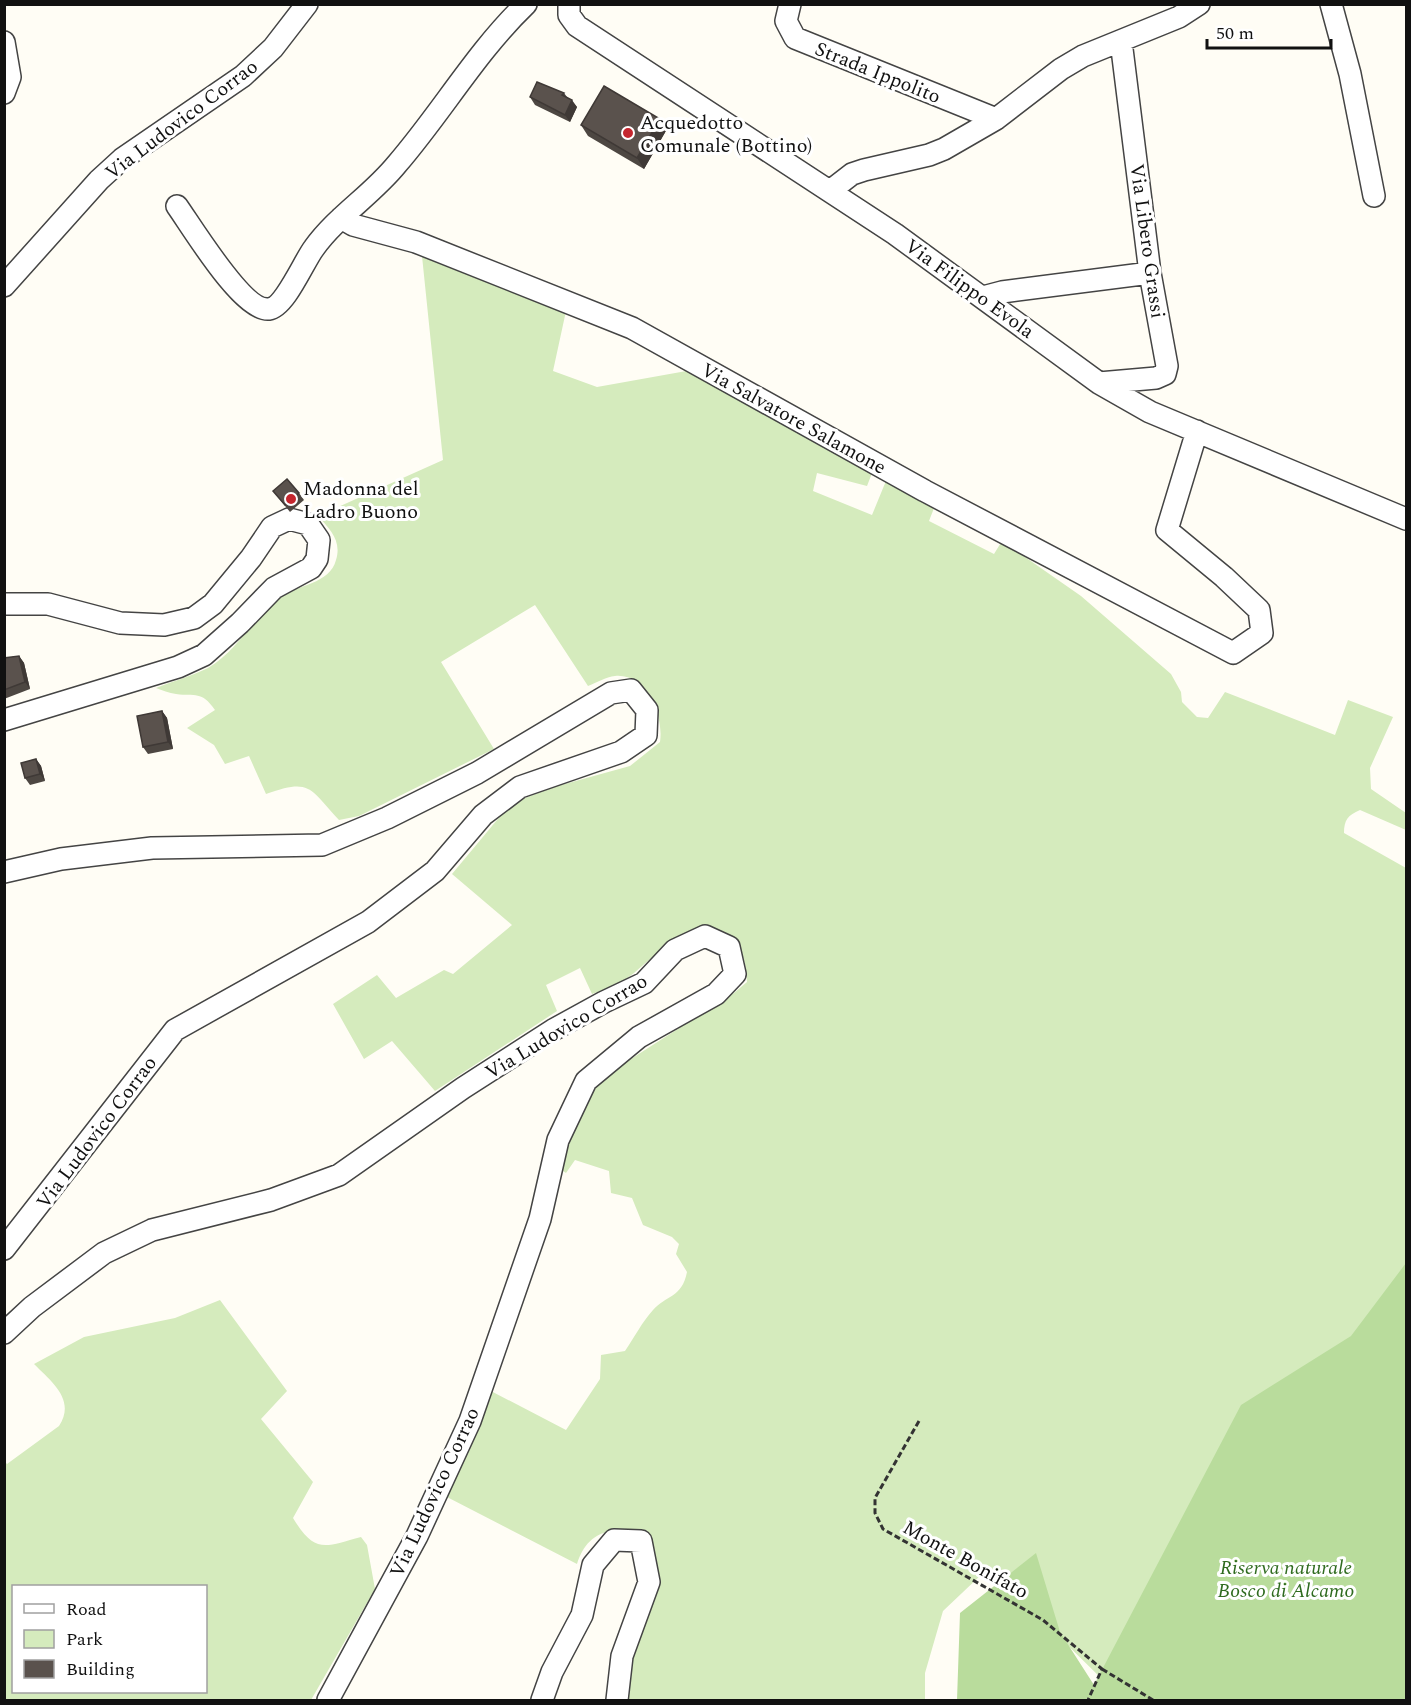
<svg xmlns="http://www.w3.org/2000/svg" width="1411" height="1705" viewBox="0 0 1411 1705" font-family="Spectral,serif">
  <rect width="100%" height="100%" fill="#fffdf5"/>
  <!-- green -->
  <path fill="#d5ebbd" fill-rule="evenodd" d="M422,256L566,311L553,371L597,387L692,370L874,468L867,486L817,473L813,491L872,515L888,476L936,503L929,521L994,554L1002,541L1081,596L1171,674L1181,692L1182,702L1197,717L1208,718L1225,692L1335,735L1348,700L1393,717L1370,768L1371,789L1406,813V830L1360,810C1348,815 1344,820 1344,833L1406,868V1283L1112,1689L1030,1608L981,1575L943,1611L925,1673V1700H625L633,1645L658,1577L653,1551L614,1530C593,1534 583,1545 577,1564L445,1496L489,1390L566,1430L600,1379L601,1355L625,1351C634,1338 642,1322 653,1310C666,1295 682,1298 687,1272L676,1254L679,1244L672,1237L643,1225L632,1198L611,1193L609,1171L575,1160L566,1173L560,1169L558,1157L591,1093L609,1073L734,993L747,982C746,964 744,948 728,937C688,907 651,966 618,984C611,988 601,991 592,994L580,968L546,985L557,1011L435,1091L392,1041L364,1059L333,1004L377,975L396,998L444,970L453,974L512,925L452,874L502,814L525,798L554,787L630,766L660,742C664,716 647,673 615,676C606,677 596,683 588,686L535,605L441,662L494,749L359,816L339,820C309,788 311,778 266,794L249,756L225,764L214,745L187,728L215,710C201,690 196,697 176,694C169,693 162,690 156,688C173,681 192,676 208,668C237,651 253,618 280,597C297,585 330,584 336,560C342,541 330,529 318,516L443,460Z
    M220,1300L287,1391L261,1419L313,1482L293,1518C315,1554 324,1547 361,1537L367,1545L375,1589L311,1700H5V1462L7,1464L59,1426C76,1400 52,1382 34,1364L84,1337L175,1318ZM14,1586H206V1692H14Z"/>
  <!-- forest -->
  <path fill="#b9dc9c" d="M1406,1263V1700H957L960,1613L1036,1553L1060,1632L1094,1685L1241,1405L1351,1336Z"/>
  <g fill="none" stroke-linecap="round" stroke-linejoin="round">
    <defs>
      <path id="minor" d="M569,4V15L577,26L895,234L1099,383L1150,412L1406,519
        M790,4L786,21L795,38L996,119
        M1331,4L1350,74L1374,196
        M4,42L10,77L4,93
        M830,191L852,174L864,170L929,155L944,149L996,119L1061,69L1083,56L1179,17L1199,4
        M177,206C192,227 243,312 269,309C285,307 304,261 314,248C337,216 372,195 397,164C442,112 476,52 526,4
        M341,218L353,225L416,242L632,328L925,491L1233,653L1262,633L1259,610L1224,577L1167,530L1197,431
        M4,286L99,180L122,159L243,76L273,48L307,4
        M983,297L1002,292L1150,273
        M1099,383L1156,378L1165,374L1167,366L1150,273L1121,41
        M4,604H48L120,623L164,625L194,618L213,604L251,558L272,527L289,519L308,524L319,540L317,559L311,568L274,588L240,623L204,655L178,667L4,720
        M4,872L61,859L152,848L322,845L387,818L477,773L611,693L631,690L647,710L646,735L621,752L520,787L483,815L435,871L368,922L175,1030L4,1249
        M4,1333L32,1307L104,1253L152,1230L271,1200L339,1175L463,1088L553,1030L604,1002L644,983L675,950L705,936L729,947L735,974L716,994L639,1037L586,1081L558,1140L540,1219L470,1421L417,1536L328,1700
        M542,1700L552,1672L582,1615L593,1565L614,1540L641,1541L649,1582L622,1656L617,1700"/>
    </defs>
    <!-- minor casing -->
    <use href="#minor" stroke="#444" stroke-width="24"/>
    <!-- path -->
    <path stroke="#333" stroke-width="3" stroke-dasharray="6 3" stroke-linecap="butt" d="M919,1421L875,1498V1513L883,1529L1043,1620L1102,1669L1088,1700
      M1102,1669L1153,1700"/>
    <!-- minor -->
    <use href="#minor" stroke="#fff" stroke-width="21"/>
  </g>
  <!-- wall -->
  <path fill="#4d4742" d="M564,93L567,97L577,107L570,122L535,105L530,97Z
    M660,119L667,129L644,169L588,136L581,125Z
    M273,491L299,493L304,500L290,512Z
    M19,656L24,663L30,689L4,699V658Z
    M162,711L167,718L173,749L148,754L143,747Z
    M36,759L41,766L45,781L30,785L25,778Z"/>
  <!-- shaded-wall -->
  <path fill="#3f3936" d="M572,100L577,107L570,122L565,115Z
    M660,119L667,129L644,169L637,158Z
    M19,656L24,663L30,689L25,682Z
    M162,711L167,718L173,749L168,742Z
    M36,759L41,766L45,781L40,774Z"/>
  <!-- building -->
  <path fill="#5a524d" stroke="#3f3936" stroke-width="1.5" d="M537,82L564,93L562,95L572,100L565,115L530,97Z
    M604,86L660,119L637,158L581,125Z
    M287,479L299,493L285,505L273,491Z
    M19,656L25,682L4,690V658Z
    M162,711L168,742L143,747L137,716Z
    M36,759L40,774L25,778L21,763Z"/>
  <!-- markers -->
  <g fill="#c4262e" stroke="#fff" stroke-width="2">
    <circle cx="628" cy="133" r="6"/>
    <circle cx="291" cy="499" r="6"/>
  </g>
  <g text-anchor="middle" stroke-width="6" stroke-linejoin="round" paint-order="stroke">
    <!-- street labels -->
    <g font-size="20" fill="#111" stroke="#fff">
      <text transform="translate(878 72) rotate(22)" y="7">Strada Ippolito</text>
      <text transform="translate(181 119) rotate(-37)" y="7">Via Ludovico Corrao</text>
      <text transform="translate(1148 241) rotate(82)" y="7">Via Libero Grassi</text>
      <text transform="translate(970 288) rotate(36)" y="7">Via Filippo Evola</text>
      <text transform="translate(794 418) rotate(29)" y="7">Via Salvatore Salamone</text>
      <text transform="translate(566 1026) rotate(-31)" y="7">Via Ludovico Corrao</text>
      <text transform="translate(96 1132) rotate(-53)" y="7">Via Ludovico Corrao</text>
      <text transform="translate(434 1492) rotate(-65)" y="7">Via Ludovico Corrao</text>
      <text transform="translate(966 1559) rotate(29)" y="7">Monte Bonifato</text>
    </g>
    <!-- poi labels -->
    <g font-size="20" fill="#111" stroke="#fff" text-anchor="start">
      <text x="640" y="129">Acquedotto<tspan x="640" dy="23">Comunale (Bottino)</tspan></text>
      <text x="303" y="495">Madonna del<tspan x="303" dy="23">Ladro Buono</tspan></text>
    </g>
    <!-- park labels -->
    <g font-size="20" font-style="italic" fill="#2f6b1f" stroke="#fff">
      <text x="1286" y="1574">Riserva naturale<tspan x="1286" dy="23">Bosco di Alcamo</tspan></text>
    </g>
  </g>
  <!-- border -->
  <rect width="1411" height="1705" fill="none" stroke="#111111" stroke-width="12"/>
  <!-- legend -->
  <rect x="12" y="1585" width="195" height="108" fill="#ffffff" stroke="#a0a0a0" stroke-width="1.5"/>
  <rect x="24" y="1604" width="30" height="9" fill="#ffffff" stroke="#a0a0a0" stroke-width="1.5"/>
  <text x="66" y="1615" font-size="18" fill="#111111">Road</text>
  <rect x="24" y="1630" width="30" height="18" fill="#d5ebbd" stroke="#a0a0a0" stroke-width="1.5"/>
  <text x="66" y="1645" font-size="18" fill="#111111">Park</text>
  <rect x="24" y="1660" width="30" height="18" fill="#5a524d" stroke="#a0a0a0" stroke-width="1.5"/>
  <text x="66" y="1675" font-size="18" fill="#111111">Building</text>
  <!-- scale -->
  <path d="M1207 39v9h124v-9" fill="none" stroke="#111111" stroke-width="3"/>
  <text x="1216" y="39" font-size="18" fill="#111111" stroke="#ffffff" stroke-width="4.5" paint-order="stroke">50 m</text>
</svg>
